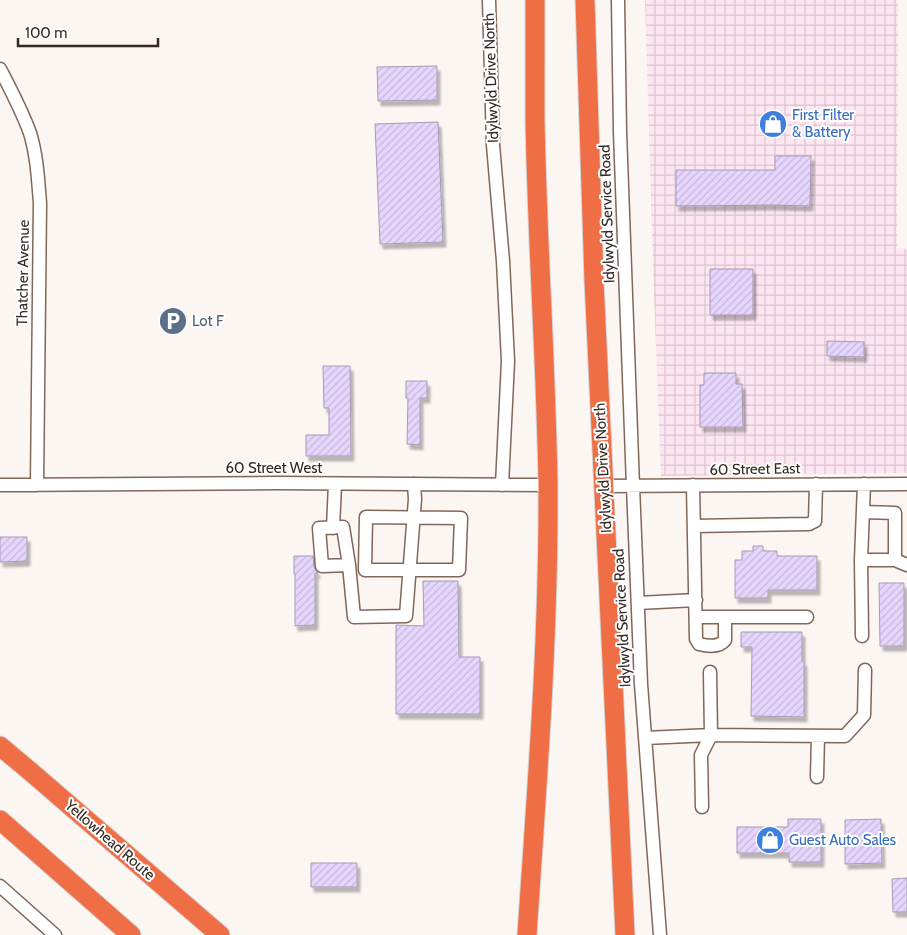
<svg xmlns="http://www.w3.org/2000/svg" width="907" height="935" viewBox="0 0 907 935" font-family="Cabin,sans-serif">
  <defs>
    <pattern id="industrial-grid" width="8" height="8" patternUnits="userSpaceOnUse" patternTransform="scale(1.25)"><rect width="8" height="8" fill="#fde6f2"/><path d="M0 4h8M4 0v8" fill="none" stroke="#d9c5cf"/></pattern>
    <pattern id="building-hatch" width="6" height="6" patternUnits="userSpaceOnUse" patternTransform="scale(1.25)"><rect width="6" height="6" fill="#e6d5fd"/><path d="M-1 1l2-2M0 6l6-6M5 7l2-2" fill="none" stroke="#c6b7d9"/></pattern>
    <filter id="shadow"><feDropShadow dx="3" dy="5" stdDeviation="1" flood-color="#0004"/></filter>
  </defs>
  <rect width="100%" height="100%" fill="#fcf6f3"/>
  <!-- industrial -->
  <path fill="url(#industrial-grid)" d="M645,0H898L897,248L907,249V473L661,476L653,269Z"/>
  <!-- building -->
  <path fill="url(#building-hatch)" stroke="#a59ab3" filter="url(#shadow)" d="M437,66V100L378,101L377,67Z
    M438,122L443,242L380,244L375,124Z
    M775,156H811L810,206L774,205L676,206V170H775Z
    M710,269H753V315H710Z
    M827,341L864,342V357L827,356Z
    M323,366H350L351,456H306V435H329V408H324Z
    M704,373H736V384H742L743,427H700V385H704Z
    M406,381H427V398H420V445L407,444L408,398H406Z
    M0,537H27V561L0,562Z
    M753,546H763V551H777V556H817V590H768V598H735V560H742V551H753Z
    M294,556H313L314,567L316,571L318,573H315V625L295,626V574H294Z
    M423,581H458L459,657H480V714H396V625L424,626Z
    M879,583H904V646H880Z
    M741,632H802V661H804V717L751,716L752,647H741Z
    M788,819H821V862H789V853H737V827H788Z
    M881,819L882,863L845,864V820Z
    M311,863H357V887H311Z
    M907,878V912H893L892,879Z"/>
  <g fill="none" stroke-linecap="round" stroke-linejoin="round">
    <defs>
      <path id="minor" d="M489,0L493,145L503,261L508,361L502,485
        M618,0L620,132L633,486L641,684L660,935
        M0,69C11,90 22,111 30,133C37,156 38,179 40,203L37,485
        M0,485L277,483L548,485
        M693,485L696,639L699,644C707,646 719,648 725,640V617H807
        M604,486L907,484
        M366,517L461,518L459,570H365Z
        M694,526L809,524L815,521L816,484
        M333,528L335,484
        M861,560H895V513L863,512
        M895,560L907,565
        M349,565L322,566L319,528L343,527L349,565L354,617L406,616L415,499L414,484
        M638,603L696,600
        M696,617H725
        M862,636L861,560L864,484
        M645,738L711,735L710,672
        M817,777L818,736
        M702,807L701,755L711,735L845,736L864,715L865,670
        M0,886L55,935"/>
      <path id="highway" d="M585,0L594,281L625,935
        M0,746L31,772L220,935
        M0,820L131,935
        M527,935C537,785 549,635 548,484C546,362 537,240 535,118C535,78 535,39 535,0"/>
    </defs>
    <!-- minor casing -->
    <use href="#minor" stroke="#81665a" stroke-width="15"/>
    <!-- highway casing -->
    <use href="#highway" stroke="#d6d4d3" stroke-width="21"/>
    <!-- minor -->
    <use href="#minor" stroke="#fff" stroke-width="12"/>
    <!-- highway -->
    <use href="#highway" stroke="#ef6e46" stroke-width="19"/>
  </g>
  <!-- icons -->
  <defs>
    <symbol id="shop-disc" viewBox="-11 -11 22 22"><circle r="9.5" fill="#3f7fe0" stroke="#fff"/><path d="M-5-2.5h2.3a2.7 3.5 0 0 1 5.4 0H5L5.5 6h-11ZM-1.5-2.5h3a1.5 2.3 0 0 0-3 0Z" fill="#fff"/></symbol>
    <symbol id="parking-disc" viewBox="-11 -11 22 22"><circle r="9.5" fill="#5c6f8a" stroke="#fff"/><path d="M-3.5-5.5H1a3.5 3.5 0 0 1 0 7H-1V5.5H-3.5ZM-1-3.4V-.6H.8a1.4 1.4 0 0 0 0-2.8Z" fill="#fff"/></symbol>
  </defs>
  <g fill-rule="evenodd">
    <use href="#shop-disc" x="757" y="108" width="32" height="32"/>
    <use href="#parking-disc" x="157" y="305" width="32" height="32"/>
    <use href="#shop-disc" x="754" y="824" width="32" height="32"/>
  </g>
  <g text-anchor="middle" stroke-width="4" stroke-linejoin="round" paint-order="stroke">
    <!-- street labels -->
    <g font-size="15" fill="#332823" stroke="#fff">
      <text transform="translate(491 78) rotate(-92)" y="5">Idylwyld Drive North</text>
      <text transform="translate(607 214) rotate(-92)" y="5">Idylwyld Service Road</text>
      <text transform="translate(23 273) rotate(-89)" y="5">Thatcher Avenue</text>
      <text x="274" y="473">60 Street West</text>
      <text transform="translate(603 468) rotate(-93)" y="5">Idylwyld Drive North</text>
      <text transform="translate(755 469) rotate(-1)" y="5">60 Street East</text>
      <text transform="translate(622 618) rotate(-93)" y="5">Idylwyld Service Road</text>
      <text transform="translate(110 840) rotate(41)" y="5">Yellowhead Route</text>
    </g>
    <!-- shop labels -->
    <g font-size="15" fill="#366cbe" stroke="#fff" text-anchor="start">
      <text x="792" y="120">First Filter<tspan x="792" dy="17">&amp; Battery</tspan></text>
      <text x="789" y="845">Guest Auto Sales</text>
    </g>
    <!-- service labels -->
    <g font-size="15" fill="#4e5e75" stroke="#fff" text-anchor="start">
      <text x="192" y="326">Lot F</text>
    </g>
  </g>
  <!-- scale -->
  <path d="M18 38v8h140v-8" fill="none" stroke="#332823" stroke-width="2.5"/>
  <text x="25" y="38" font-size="15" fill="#332823" stroke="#ffffff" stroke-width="4" paint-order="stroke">100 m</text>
</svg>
